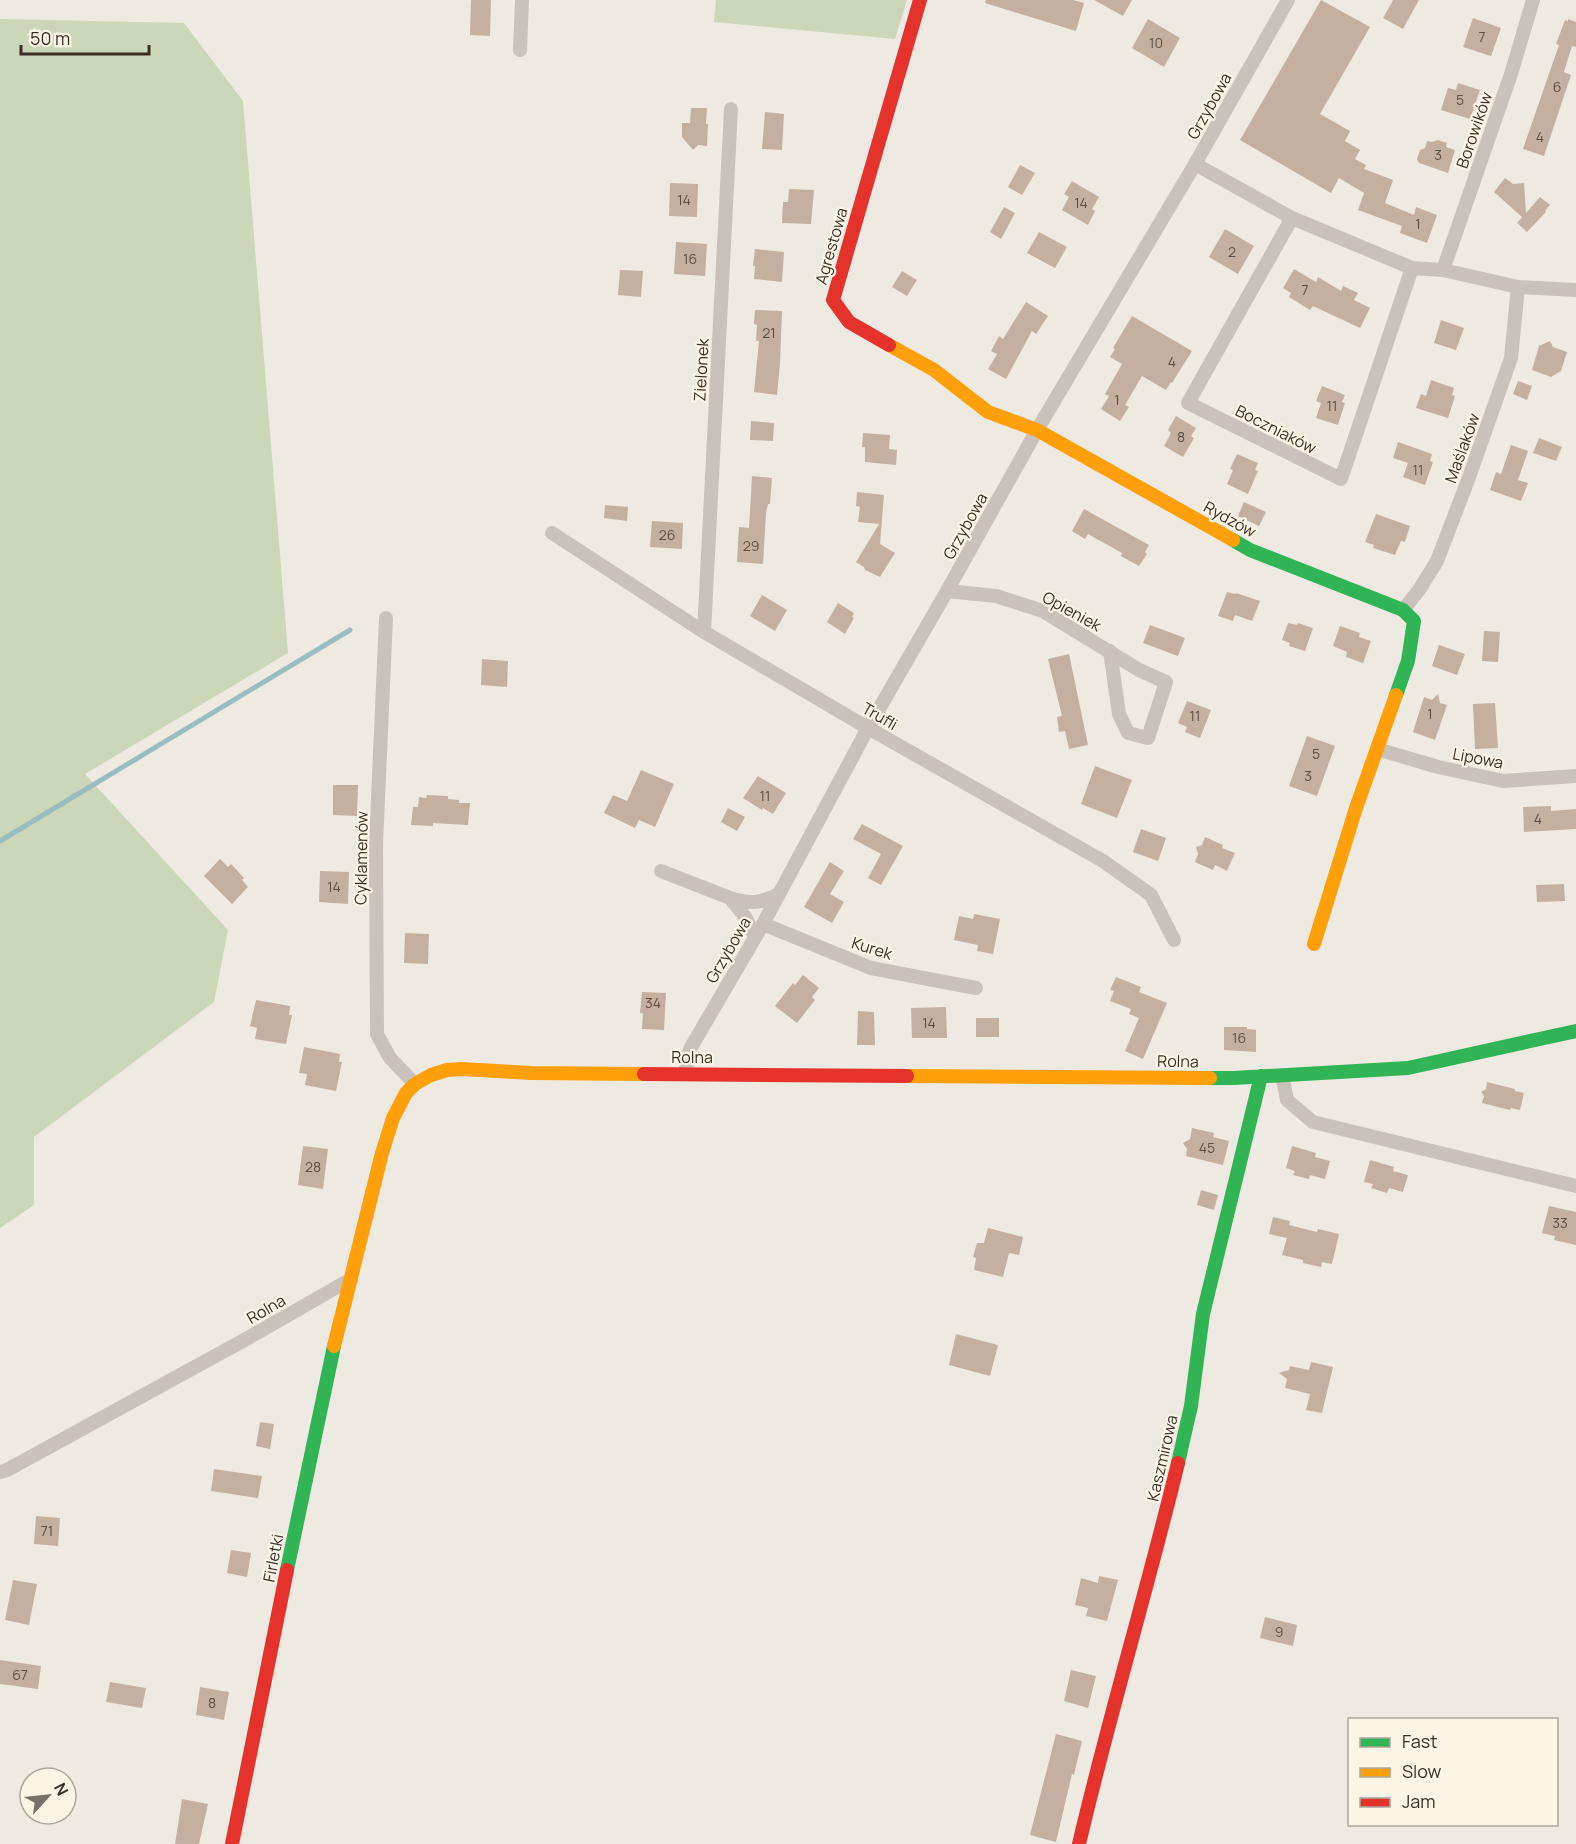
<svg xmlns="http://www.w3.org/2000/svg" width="1576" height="1844" viewBox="0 0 1576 1844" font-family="Manrope,sans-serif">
  <rect width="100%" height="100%" fill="#eeeae1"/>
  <!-- green -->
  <path fill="#ccd6b9" d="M716,0H907L895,39L714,22Z
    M0,19L184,23L243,101L288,653L85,774L228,930L214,1002L34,1137V1205L0,1228Z"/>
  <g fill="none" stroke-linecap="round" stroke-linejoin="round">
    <!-- stream -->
    <path stroke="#9bbdc2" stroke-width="5" d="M0,841L350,630"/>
  </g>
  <!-- building -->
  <path fill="#c4b0a1" d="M471,0H491L490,36L470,35Z
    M986,0H1073L1084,3L1076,31L985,3Z
    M1094,0H1132L1123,16Z
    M1321,0L1370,27L1320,114L1350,131L1345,141L1360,150L1355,159L1366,165L1364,169L1393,180L1385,203L1414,215L1416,207L1437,215L1427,243L1400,233L1402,226L1358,210L1364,193L1339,178L1331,193L1240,140Z
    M1393,0H1419L1403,29L1383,18Z
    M1473,18L1501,28L1491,56L1463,47Z
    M1148,19L1180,38L1164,67L1132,48Z
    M1568,19L1576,22V47L1572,46L1564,72L1571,75L1544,156L1523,149L1559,45L1556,44L1565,20L1568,21Z
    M1458,83L1480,90L1470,119L1441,110L1448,88L1456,90Z
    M691,108H707L706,124H708L707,146L698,145L693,150L682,137V123H690Z
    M765,112L784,114L782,150L762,149Z
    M1438,140L1447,143L1446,147L1455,150L1448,173L1419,163L1417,159L1420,150L1425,148L1427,141L1432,142Z
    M1020,165L1035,173L1022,195L1008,187Z
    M1505,178L1513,184L1524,183L1526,213L1540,197L1550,205L1545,211L1546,212L1527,232L1517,223L1522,217L1494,192Z
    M1072,181L1099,197L1092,209L1095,211L1088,225L1062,210L1069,197L1064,194Z
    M670,183L698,184L697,217L669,216Z
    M789,189L814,190L811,224L782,223L783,202H788Z
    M1004,207L1015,213L1001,239L990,232Z
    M1225,229L1254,246L1238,274L1209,257Z
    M1039,232L1067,247L1055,268L1027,253Z
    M676,242L707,244L705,276L674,274Z
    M755,249L784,252L782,282L754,279L755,266H753Z
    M1294,269L1316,282L1318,277L1341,291L1343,286L1358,293L1354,300L1370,308L1360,328L1313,306L1310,310L1289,297L1291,293L1283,288Z
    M620,270L643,271L641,297L618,295Z
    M902,271L917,280L907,296L892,287Z
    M1026,302L1048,316L1036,334L1032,331L1006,379L988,369L997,354L991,351L999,336L1003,339Z
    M755,310L782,311L780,364L777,395L754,392L759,341H756L757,325L754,324Z
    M1132,316L1192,351L1172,383L1171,382L1166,390L1142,376L1125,405L1129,407L1120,421L1101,409L1109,396L1105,394L1122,364L1110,357L1115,349L1113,348Z
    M1441,320L1464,328L1456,350L1434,343Z
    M1550,341L1553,347L1567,352L1561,371L1551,377L1532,370L1539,346Z
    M1431,380L1454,388L1452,395L1455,396L1448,418L1416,408L1421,394L1426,396Z
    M1518,381L1532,386L1527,400L1513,394Z
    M1322,386L1345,395L1342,402L1345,403L1338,425L1316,418L1321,403L1316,401Z
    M1176,416L1196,428L1191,436L1194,438L1183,457L1164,446L1171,433L1168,430Z
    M751,421L774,423L773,441L750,440Z
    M863,433L890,435L889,449L897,450L896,465L865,462V447H862Z
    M1539,438L1562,447L1556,461L1533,453Z
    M1398,442L1432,454L1430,461L1433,462L1425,485L1403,477L1408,463L1393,458Z
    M1511,445L1528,451L1518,480L1528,483L1521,501L1490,490L1496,472L1501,474Z
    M1237,454L1258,463L1255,470L1258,471L1248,494L1227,484L1233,470L1230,469Z
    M752,476L772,478L770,504H768L766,513L763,564L737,562L739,527L749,528Z
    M857,492L884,495L880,544L895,553L880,577L865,570L864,567L856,562L879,524L858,522L860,507L856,506Z
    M1244,502L1266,512L1259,526L1238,516Z
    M605,505L628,507L627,521L604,518Z
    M1084,509L1149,545L1145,552L1147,554L1139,566L1121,556L1122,553L1088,534L1085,539L1072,531Z
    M1376,514L1410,526L1405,542L1401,541L1395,555L1373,548L1374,545L1365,542Z
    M652,521L683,523L682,549L650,547Z
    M1227,592L1235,594L1236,593L1260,601L1252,621L1235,615L1233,621L1218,616Z
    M762,595L787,610L775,631L750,616Z
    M838,603L854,613L852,617L854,618L845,634L827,622Z
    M1288,623L1297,625L1298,623L1313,628L1305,651L1289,646L1290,643L1282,640Z
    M1150,625L1185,638L1178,656L1143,643Z
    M1340,626L1360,633L1359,637L1371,641L1363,663L1346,657L1347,652L1333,646Z
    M1484,631L1500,632L1498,662L1482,661Z
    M1439,645L1465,654L1457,675L1432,666Z
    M1069,654L1088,745L1069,749L1065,731L1059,732L1057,717L1062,716L1048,659Z
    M482,659L508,661L507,687L481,685Z
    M1438,694L1440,703L1447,705L1435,740L1413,732L1424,697L1432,700Z
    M1187,701L1211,710L1200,738L1185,732L1187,727L1178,723Z
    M1495,703L1498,748L1475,749L1473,704Z
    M1307,736L1335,746L1317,796L1289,786Z
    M1095,766L1132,780L1117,818L1081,804Z
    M641,770L674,784L655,827L639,820L635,828L604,813L613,795L627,801Z
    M758,776L786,793L773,814L763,808L762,810L743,798Z
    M333,785H358L357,816L333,815Z
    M427,795L448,796V799L459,800V803H470L468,825L433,823V826L411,825L413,807H418L419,797L426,798Z
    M1551,806V811L1576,809V829L1524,832L1523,807Z
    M728,808L745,817L737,831L721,822Z
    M862,824L903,846L881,885L868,878L881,854L853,839Z
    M1141,829L1166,838L1158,861L1133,852Z
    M1205,837L1223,845L1222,848L1235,853L1227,871L1215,865L1213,870L1195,862L1198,854L1196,847L1202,845Z
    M220,859L228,867L231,864L244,878L242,880L248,887L232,904L204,876Z
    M830,862L844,871L830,894L844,902L832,923L804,907Z
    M320,871L349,872L348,904L319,902Z
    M1564,884L1565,901L1537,902L1536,885Z
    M974,914L1000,919L993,954L977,951L978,945L954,940L959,916L973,919Z
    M405,933L429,934L428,964L404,963Z
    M803,975L819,988L812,997L815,1000L797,1023L775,1006L793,983L795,985Z
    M1116,977L1141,987L1139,992L1167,1003L1143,1059L1125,1051L1139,1018L1129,1014L1131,1009L1110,1001L1114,991L1110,990Z
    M642,992L666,993L664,1030L642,1029L643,1013H640Z
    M256,1000L290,1006L289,1015H292L286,1044L255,1039L257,1028L250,1026Z
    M946,1007L947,1038H912L911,1008Z
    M858,1011L874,1012L875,1045H857Z
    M976,1018H999V1037H976Z
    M1224,1027H1247V1029L1256,1030V1052L1224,1050Z
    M304,1047L340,1054L339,1062H342L336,1091L305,1085L307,1074L299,1073Z
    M1487,1082L1515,1089V1091L1524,1093L1520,1110L1511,1108L1510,1110L1482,1103L1484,1096L1481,1092L1486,1089Z
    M1192,1128L1214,1133L1213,1137L1229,1141L1223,1165L1186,1156L1187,1149L1183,1143L1190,1139Z
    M303,1146L328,1149L323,1189L298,1185Z
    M1292,1146L1316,1153L1315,1157L1330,1161L1325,1179L1310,1175L1309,1179L1293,1175L1295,1171L1286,1168Z
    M1370,1160L1394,1167L1393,1171L1408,1175L1403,1192L1389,1188L1387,1193L1371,1188L1373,1184L1364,1182Z
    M1201,1190L1218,1195L1214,1210L1197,1205Z
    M1549,1206L1576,1212V1245L1554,1240L1555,1236L1542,1233Z
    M1273,1217L1290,1221L1289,1225L1317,1232L1318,1229L1339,1234L1332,1264L1322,1262L1321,1267L1303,1263V1260L1282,1255L1287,1238L1269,1234Z
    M988,1228L1023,1237L1019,1255L1009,1253L1003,1277L974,1270L976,1258L973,1257L977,1243H984Z
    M956,1334L998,1345L990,1376L949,1365Z
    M1311,1362L1333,1367L1322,1413L1306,1410L1310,1394L1285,1388L1287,1379L1279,1373L1289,1370L1290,1366L1309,1370Z
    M260,1422L274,1424L270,1449L256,1446Z
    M214,1469L262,1476L258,1498L211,1491Z
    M36,1516L60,1518L58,1546L34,1544Z
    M231,1550L251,1553L247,1577L227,1573Z
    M1099,1576L1118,1580L1107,1621L1086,1616L1088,1608L1075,1605L1081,1578L1098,1583Z
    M13,1580L37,1584L29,1625L5,1620Z
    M1265,1617L1297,1625L1293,1646L1260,1638Z
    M0,1660L41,1666L38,1689L0,1684Z
    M1071,1670L1096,1676L1088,1708L1064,1701Z
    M110,1682L146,1688L142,1708L106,1702Z
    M200,1687L229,1692L224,1720L196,1715Z
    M1056,1734L1082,1741L1074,1775L1072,1774L1056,1842L1030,1835Z
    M182,1799L208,1804L199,1844H175Z"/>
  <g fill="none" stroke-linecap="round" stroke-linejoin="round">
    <!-- street -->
    <path stroke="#c8c2ba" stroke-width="14" d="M520,50L522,0
      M1195,164L1292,218L1412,268L1443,270L1518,287L1576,290
      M1292,218L1188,403L1341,479L1412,268
      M1443,270L1511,74L1533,0
      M552,533L704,632L868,728L1103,861L1151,895L1174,940
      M947,591L996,596L1043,611L1139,670L1166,682L1148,738L1128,733L1119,714L1110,651
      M1403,610L1419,590L1437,561L1468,480L1511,358L1518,287
      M386,618L376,844L377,1034L390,1058L415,1084
      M704,632L731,109
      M1377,749L1438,767L1503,781L1576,776
      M661,871L730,898L746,918L755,937
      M730,898C750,904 759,904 779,894
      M763,924L871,968L976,988
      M685,1074L690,1049L763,924L868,728L947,591L1037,430L1195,164L1288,0
      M1282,1075L1287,1100L1313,1122L1576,1186
      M0,1472L7,1470L248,1338L351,1279"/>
    <!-- fast -->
    <path stroke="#30b455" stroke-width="14" d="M1233,540L1250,550L1403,610L1414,621L1408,661L1396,695
      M1210,1078H1234L1408,1068L1576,1031
      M1178,1463L1191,1406L1203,1314L1261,1076
      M287,1570L334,1346"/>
    <!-- slow -->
    <path stroke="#ff9f0a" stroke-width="14" d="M889,345L934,370L988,412L1037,430L1233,540
      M1314,944L1356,808L1396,695
      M907,1076L1210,1078
      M334,1346L382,1153L393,1118L406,1093L415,1084L431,1075L447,1070L461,1069L531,1073L644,1074"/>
    <!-- jam -->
    <path stroke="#e5322d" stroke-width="14" d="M889,345L849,322L833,300L920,0
      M644,1074L907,1076
      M232,1844L287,1570
      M1079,1844C1109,1716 1147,1591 1178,1463"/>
  </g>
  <g text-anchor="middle" stroke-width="4.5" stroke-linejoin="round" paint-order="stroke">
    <!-- number labels -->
    <g font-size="14" fill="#5c4f46">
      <text x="1482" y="42">7</text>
      <text x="1156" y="48">10</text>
      <text x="1557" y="92">6</text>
      <text x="1460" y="105">5</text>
      <text x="1540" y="142">4</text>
      <text x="1438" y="160">3</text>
      <text x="684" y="205">14</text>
      <text x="1081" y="208">14</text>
      <text x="1418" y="229">1</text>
      <text x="1232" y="257">2</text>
      <text x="690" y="264">16</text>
      <text x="1305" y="295">7</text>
      <text x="769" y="338">21</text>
      <text x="1172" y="367">4</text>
      <text x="1117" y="405">1</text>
      <text x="1332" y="411">11</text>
      <text x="1181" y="442">8</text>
      <text x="1418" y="475">11</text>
      <text x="667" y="540">26</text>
      <text x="751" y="551">29</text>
      <text x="1430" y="719">1</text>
      <text x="1195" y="721">11</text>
      <text x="1316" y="759">5</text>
      <text x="1308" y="781">3</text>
      <text x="765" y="801">11</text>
      <text x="1538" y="824">4</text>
      <text x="334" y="892">14</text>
      <text x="653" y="1008">34</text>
      <text x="929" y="1028">14</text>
      <text x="1239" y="1043">16</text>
      <text x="1207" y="1153">45</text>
      <text x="313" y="1172">28</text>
      <text x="1560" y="1228">33</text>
      <text x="47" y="1536">71</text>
      <text x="1279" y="1637">9</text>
      <text x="20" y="1680">67</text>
      <text x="212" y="1708">8</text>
    </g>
    <!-- street labels -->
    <g font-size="16" fill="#392f27" stroke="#fbf5e8">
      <text transform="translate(1209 106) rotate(-61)" y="6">Grzybowa</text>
      <text transform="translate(1474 130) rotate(-71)" y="6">Borowików</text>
      <text transform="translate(831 246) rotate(-74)" y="6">Agrestowa</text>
      <text transform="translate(701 370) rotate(-87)" y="6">Zielonek</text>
      <text transform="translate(1276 429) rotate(27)" y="6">Boczniaków</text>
      <text transform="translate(1462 448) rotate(-70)" y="6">Maślaków</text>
      <text transform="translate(1230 519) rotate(29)" y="6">Rydzów</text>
      <text transform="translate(965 526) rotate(-61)" y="6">Grzybowa</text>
      <text transform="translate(1072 611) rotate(29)" y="6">Opieniek</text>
      <text transform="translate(880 716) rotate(30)" y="6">Trufli</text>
      <text transform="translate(1478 758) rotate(11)" y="6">Lipowa</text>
      <text transform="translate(361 858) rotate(-89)" y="6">Cyklamenów</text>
      <text transform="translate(872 948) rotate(17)" y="6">Kurek</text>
      <text transform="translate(728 950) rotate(-60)" y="6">Grzybowa</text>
      <text x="692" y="1063">Rolna</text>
      <text transform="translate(1178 1061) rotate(1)" y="6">Rolna</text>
      <text transform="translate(266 1309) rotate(-30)" y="6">Rolna</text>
      <text transform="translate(1162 1458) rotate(-77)" y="6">Kaszmirowa</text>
      <text transform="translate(273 1558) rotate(-79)" y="6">Firletki</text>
    </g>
  </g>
  <!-- legend -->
  <rect x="1348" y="1718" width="210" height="108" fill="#fbf5e8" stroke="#ada69b" stroke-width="1.5"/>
  <rect x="1360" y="1738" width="30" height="9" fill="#30b455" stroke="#ada69b" stroke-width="1.5"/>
  <text x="1402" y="1748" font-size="18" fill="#392f27">Fast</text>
  <rect x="1360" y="1768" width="30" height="9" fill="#ff9f0a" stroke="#ada69b" stroke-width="1.5"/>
  <text x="1402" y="1778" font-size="18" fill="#392f27">Slow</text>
  <rect x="1360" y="1798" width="30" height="9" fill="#e5322d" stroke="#ada69b" stroke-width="1.5"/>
  <text x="1402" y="1808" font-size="18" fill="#392f27">Jam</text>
  <!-- north arrow -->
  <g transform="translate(48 1796) rotate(63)"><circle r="28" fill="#fbf5e8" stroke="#ada69b" stroke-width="1.5"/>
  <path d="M0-4.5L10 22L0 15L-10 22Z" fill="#787068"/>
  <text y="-9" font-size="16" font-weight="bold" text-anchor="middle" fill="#392f27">N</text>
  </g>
  <!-- scale -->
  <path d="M21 45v9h128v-9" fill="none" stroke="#392f27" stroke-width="3"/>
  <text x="30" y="45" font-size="18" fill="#392f27" stroke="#fbf5e8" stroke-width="4.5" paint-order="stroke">50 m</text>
</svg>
